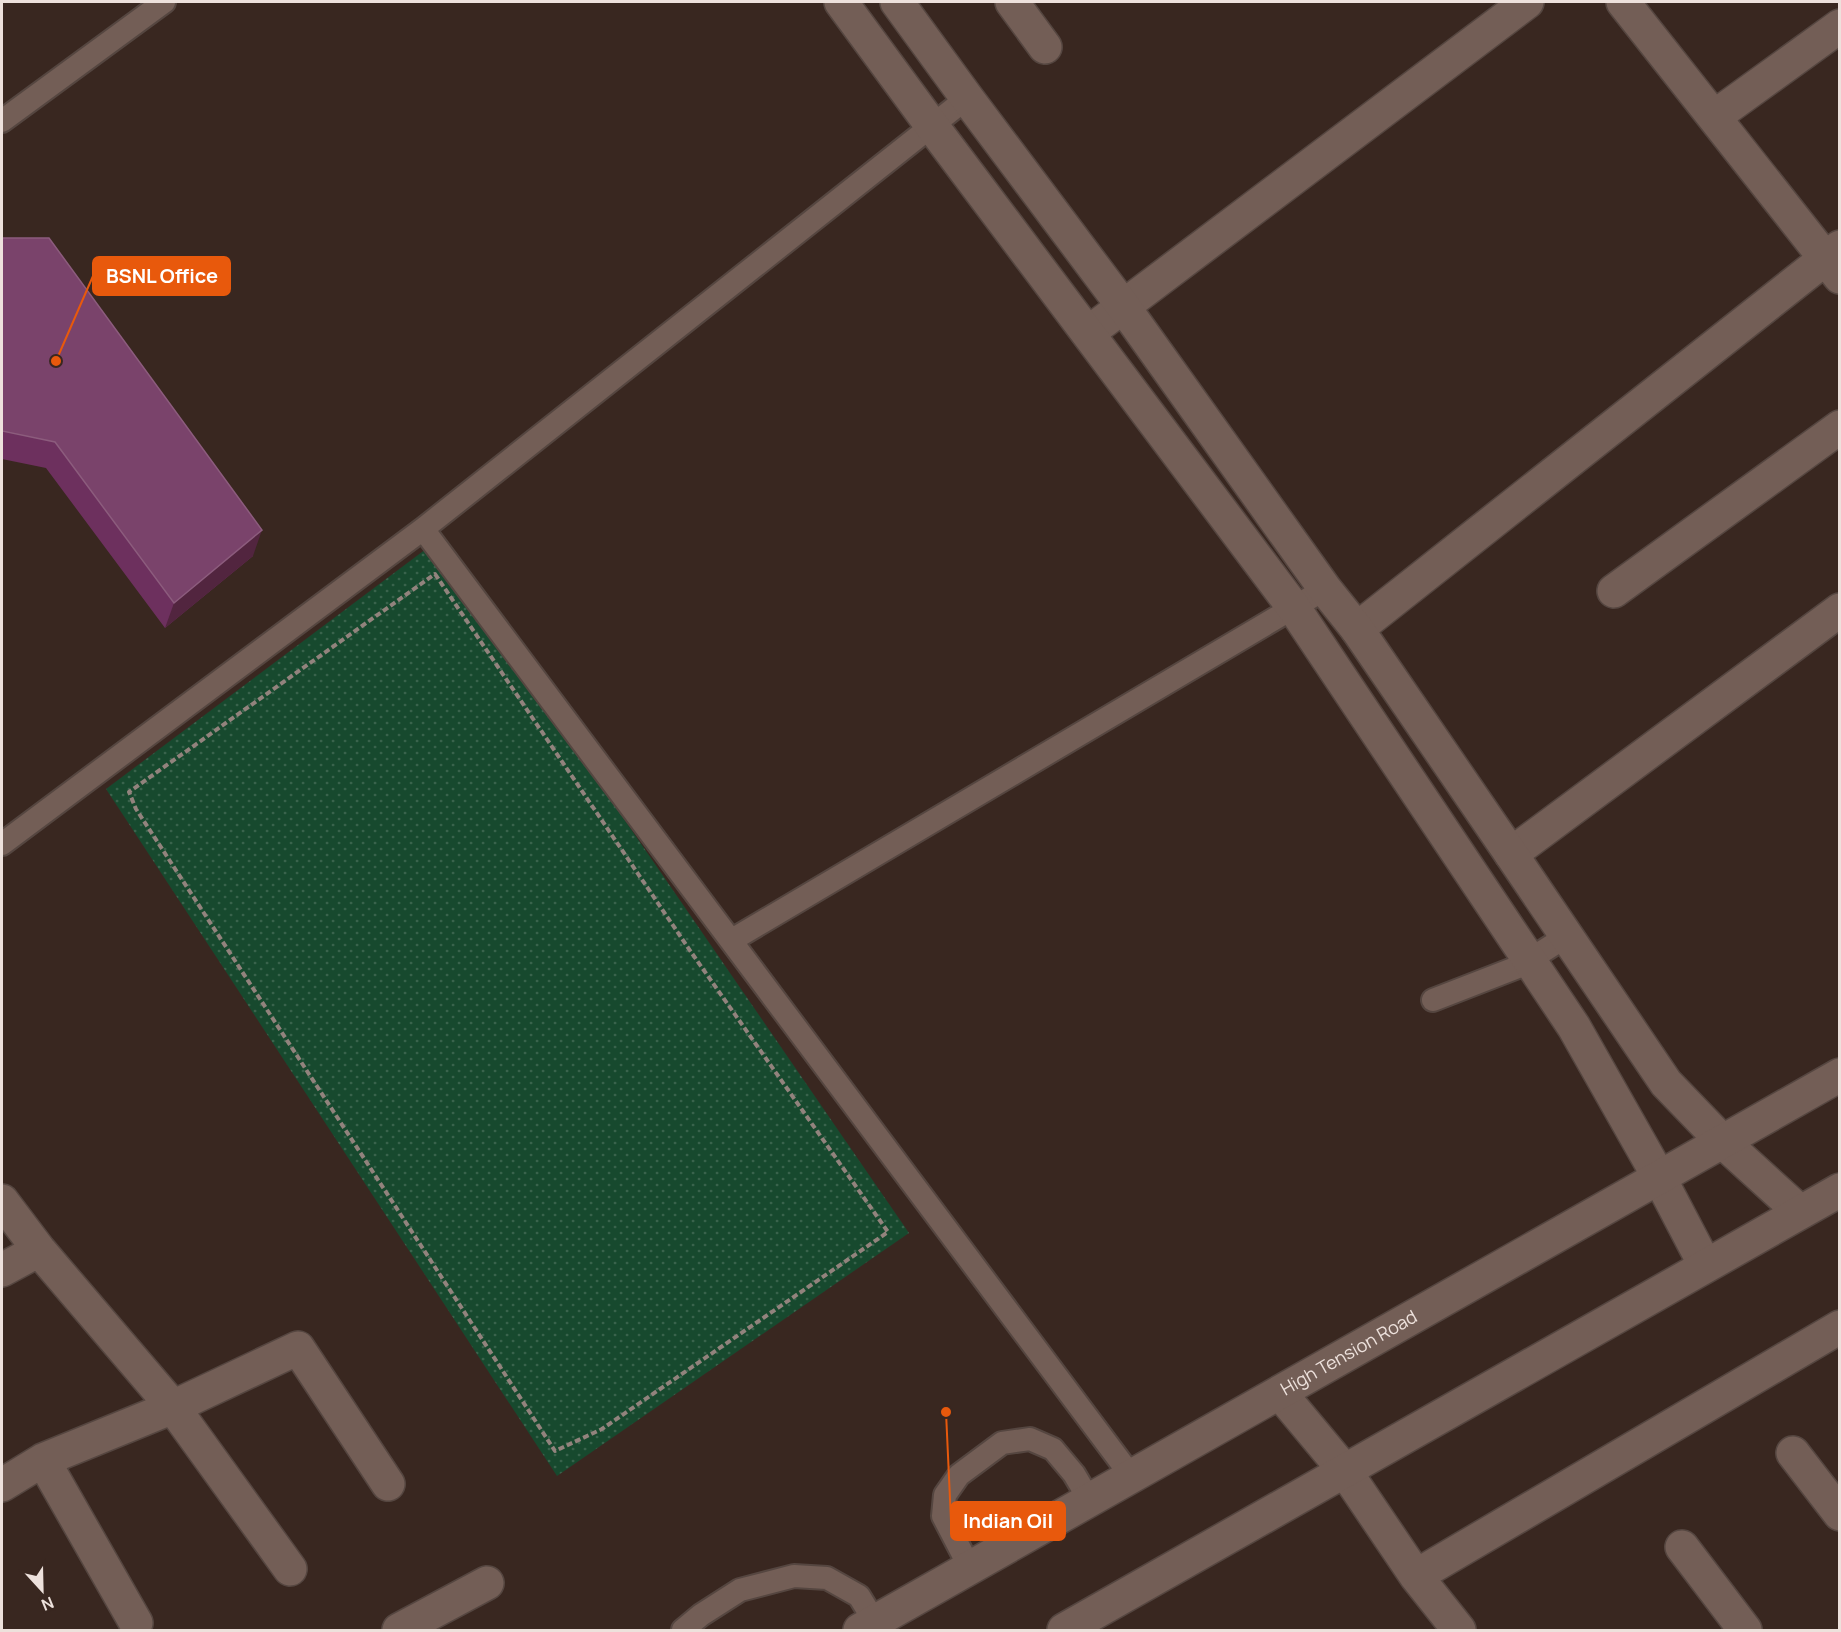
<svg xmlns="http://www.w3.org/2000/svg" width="1841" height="1632" viewBox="0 0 1841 1632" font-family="Manrope,sans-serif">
  <defs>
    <pattern id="park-dots" width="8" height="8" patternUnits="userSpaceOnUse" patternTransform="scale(1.5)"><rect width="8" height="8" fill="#17492e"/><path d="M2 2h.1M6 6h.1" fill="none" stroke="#39634c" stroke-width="1.8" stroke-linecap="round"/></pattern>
  </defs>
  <rect width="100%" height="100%" fill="#392720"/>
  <!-- park -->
  <path fill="url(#park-dots)" d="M434,543L909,1233L557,1476L106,789Z"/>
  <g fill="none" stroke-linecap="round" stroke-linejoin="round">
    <defs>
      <path id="service" d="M2,121L164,2
        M423,529L1132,1477
        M2,844L423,529L967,98
        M732,940L1325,589
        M1433,1000L1518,967L1567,936
        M970,1568L943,1516L945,1495L959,1475L1002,1443L1030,1439L1053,1449L1074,1474L1090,1501
        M683,1630L701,1615L740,1590L794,1576L827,1578L859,1596L875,1622"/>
      <path id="minor" d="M1012,2L1045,47
        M1623,2L1840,277
        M1714,117L1840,26
        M1088,333L1527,2
        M1614,591L1840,427
        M1357,629L1840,247
        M1511,854L1840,610
        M2,1201L39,1250L173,1407L290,1569
        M2,1270L39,1250
        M1280,1393L1345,1471L1416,1576L1459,1630
        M1793,1453L1840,1514
        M43,1460L136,1623
        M2,1485L43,1460L173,1407L298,1348L388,1484
        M1682,1547L1745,1630
        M1416,1576L1840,1327
        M399,1630L487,1583"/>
      <g id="tertiary">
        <path d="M841,2L932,126L1294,608L1574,1027L1659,1177L1705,1265"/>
        <path d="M897,2L967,98L1123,306L1325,589L1357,629L1511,854L1666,1083L1722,1141L1800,1212"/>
        <path id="s1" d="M860,1630L1840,1075"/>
        <path d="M1064,1630L1840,1190"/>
      </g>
    </defs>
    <!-- service casing -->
    <use href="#service" stroke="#554640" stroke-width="26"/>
    <!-- minor casing -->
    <use href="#minor" stroke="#554640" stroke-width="36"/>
    <!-- tertiary casing -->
    <use href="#tertiary" stroke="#554640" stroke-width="36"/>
    <!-- path -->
    <path stroke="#92837d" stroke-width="4" stroke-dasharray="6 3" stroke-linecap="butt" d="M435,574L691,952L888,1232L602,1429L555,1451L136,809L129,792Z"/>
    <!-- service -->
    <use href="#service" stroke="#735e56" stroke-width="22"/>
    <!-- minor -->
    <use href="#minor" stroke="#735e56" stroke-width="33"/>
    <!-- tertiary -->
    <use href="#tertiary" stroke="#735e56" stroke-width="33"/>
  </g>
  <!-- wall -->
  <path fill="#6d305e" d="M2,238L253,556L165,628L46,468L2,459Z"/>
  <!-- shaded-wall -->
  <path fill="#52253f" d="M262,530L253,556L165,628L174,603Z"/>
  <!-- building -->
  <path fill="#7a436b" stroke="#8c5c7d" stroke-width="1.5" d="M2,238H49L262,530L174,603L55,442L2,431Z"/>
  <g text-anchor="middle" stroke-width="5" stroke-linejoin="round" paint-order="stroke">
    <!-- street labels -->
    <g font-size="18" fill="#ede1dc" stroke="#392720">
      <text dy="6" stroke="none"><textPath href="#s1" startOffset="562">High Tension Road</textPath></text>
    </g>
  </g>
  <!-- callouts -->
  <path fill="none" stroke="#e8590c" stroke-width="2" d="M56 361L93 276M946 1412L951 1521"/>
  <g fill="#e8590c" stroke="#392720" stroke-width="2">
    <circle cx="56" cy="361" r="6"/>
    <circle cx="946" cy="1412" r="6"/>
  </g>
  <g fill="#e8590c" stroke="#e8590c" stroke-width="2">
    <rect x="93" y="257" width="137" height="38" rx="6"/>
    <rect x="951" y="1502" width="114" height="38" rx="6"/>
  </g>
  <g font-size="20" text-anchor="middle" font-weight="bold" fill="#fff">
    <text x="162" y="283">BSNL Office</text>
    <text x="1008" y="1528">Indian Oil</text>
  </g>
  <!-- border -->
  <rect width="1841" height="1632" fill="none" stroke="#ede1dc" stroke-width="6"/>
  <!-- north arrow -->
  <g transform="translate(42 1590) rotate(158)" stroke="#392720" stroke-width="4.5" paint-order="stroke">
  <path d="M0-4.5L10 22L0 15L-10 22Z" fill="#ede1dc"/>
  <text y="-9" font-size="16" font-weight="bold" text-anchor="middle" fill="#ede1dc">N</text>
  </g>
</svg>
